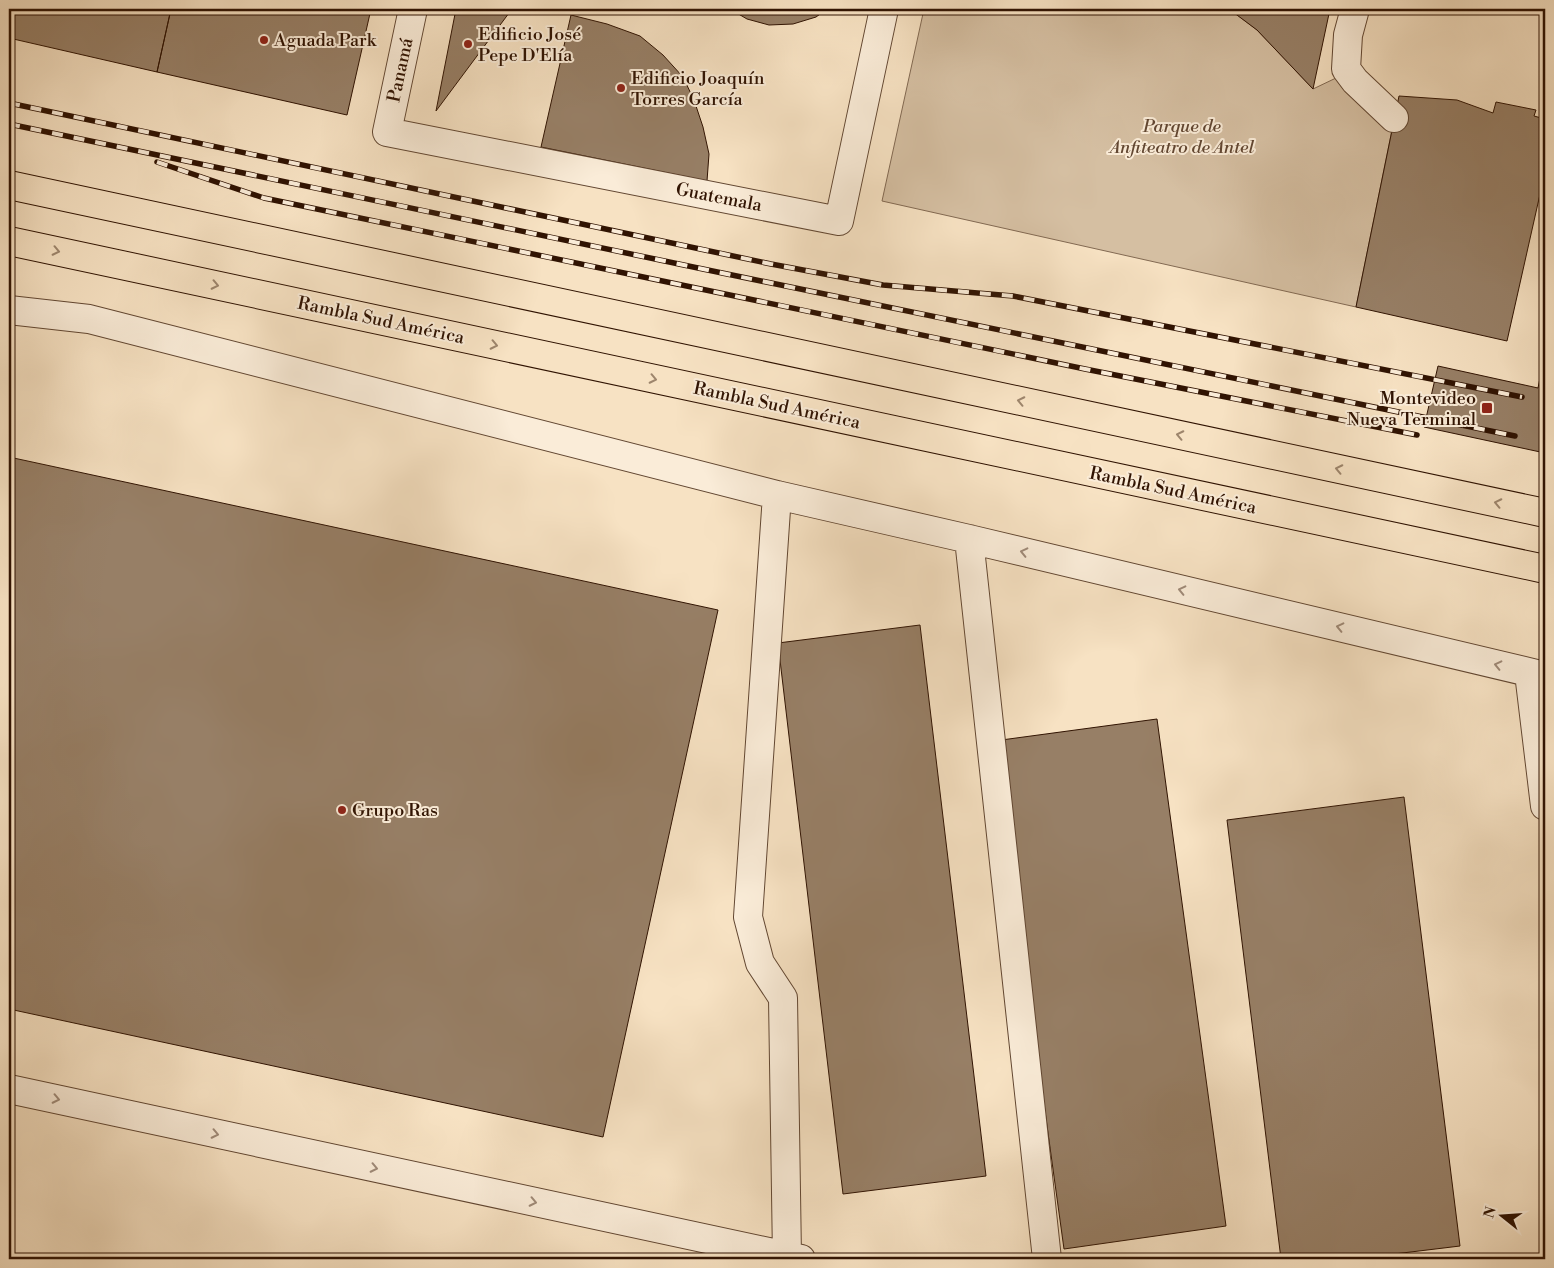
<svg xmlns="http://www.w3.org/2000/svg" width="1554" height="1268" viewBox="0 0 1554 1268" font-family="'Libre Bodoni',serif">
  <rect width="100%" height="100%" fill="#f7e2c3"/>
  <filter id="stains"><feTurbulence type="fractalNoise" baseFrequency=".004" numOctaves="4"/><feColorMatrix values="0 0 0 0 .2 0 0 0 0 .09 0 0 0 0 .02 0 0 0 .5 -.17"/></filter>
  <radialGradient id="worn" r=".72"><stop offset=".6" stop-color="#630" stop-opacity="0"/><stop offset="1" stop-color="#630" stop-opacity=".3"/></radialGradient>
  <!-- green -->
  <path fill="#d5bfa2" stroke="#826952" d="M924,9H1229L1257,30L1313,89L1336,78L1392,130L1356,307L882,201Z"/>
  <!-- building -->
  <path fill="#977f66" stroke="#301302" d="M9,9H171L157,72L9,38Z
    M171,9H371L347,115L157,72Z
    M456,9H512L436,111Z
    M730,9H827L816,17L793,24L769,25L747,19Z
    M1229,9H1330L1313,89L1257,30Z
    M571,15L607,24L640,36L663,55L683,77L694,100L703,127L709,154L707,181L541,147Z
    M1399,96L1457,100L1493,113L1496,102L1536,110L1534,116L1545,119V172L1507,341L1356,307Z
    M1544,358L1545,453L1424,427L1438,366L1538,388Z
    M9,457L718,610L603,1137L9,1009Z
    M920,625L986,1176L843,1194L778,643Z
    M1157,719L1226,1226L1064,1249L994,741Z
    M1404,797L1460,1246L1353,1259H1281L1227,820Z"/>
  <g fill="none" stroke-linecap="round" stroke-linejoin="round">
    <defs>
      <path id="minor" d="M413,9L387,132L839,221L884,9
        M1355,9L1348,35L1346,69L1355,81L1394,118
        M9,310L89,319L777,495L969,539L1545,676
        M777,495L748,917L760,963L783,998L787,1257
        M969,539L1047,1259
        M1529,673L1545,806
        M9,1089L801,1259"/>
      <path id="major" d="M9,185L1545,513
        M9,241L1545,569"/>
    </defs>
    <!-- minor casing -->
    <use href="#minor" stroke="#624732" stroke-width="30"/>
    <!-- major casing -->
    <use href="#major" stroke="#301302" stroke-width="30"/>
    <!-- minor -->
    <use href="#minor" stroke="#faecd8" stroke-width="28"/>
    <!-- major -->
    <use href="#major" stroke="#f7e2c3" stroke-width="28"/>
    <defs>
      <path id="rail" d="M9,103L771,264L883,285L1013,296L1522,397
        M9,124L698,268L1515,436
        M157,162L264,198L1085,369L1417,435"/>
    </defs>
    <!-- rail casing -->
    <use href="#rail" stroke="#301302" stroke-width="5.5"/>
    <!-- rail -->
    <use href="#rail" stroke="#faecd8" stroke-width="4" stroke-dasharray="11" stroke-linecap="butt"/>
  </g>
  <!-- one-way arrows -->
  <defs><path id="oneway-chevron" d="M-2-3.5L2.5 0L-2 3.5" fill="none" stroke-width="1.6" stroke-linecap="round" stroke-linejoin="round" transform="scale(1.25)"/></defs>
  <g stroke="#9d856c">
    <use href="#oneway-chevron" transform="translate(56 251) rotate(12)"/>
    <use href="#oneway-chevron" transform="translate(215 285) rotate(12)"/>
    <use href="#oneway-chevron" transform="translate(494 345) rotate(12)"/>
    <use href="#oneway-chevron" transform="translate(653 379) rotate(12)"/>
    <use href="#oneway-chevron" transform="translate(1021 401) rotate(-168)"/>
    <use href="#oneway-chevron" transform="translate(1180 435) rotate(-168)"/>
    <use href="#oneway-chevron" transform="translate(1339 469) rotate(-168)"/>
    <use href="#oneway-chevron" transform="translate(1498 503) rotate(-168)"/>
  </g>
  <g stroke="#9f8a78">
    <use href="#oneway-chevron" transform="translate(1024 552) rotate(-167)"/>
    <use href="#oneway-chevron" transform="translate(1182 590) rotate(-167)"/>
    <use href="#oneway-chevron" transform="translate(1340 627) rotate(-167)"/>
    <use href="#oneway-chevron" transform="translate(1498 665) rotate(-167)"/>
    <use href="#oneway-chevron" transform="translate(56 1099) rotate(12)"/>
    <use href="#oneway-chevron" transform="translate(215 1134) rotate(12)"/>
    <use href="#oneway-chevron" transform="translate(374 1168) rotate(12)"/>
    <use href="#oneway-chevron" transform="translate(533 1202) rotate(12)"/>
  </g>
  <!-- markers -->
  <g fill="#8f2418" stroke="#faecd8" stroke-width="2">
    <circle cx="264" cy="40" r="5"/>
    <circle cx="468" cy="44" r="5"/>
    <circle cx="621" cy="88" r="5"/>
    <rect x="1481" y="402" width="12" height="12" rx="2.5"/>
    <circle cx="342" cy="810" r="5"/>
  </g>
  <g text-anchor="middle" stroke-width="4" stroke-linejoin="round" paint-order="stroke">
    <!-- poi labels -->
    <g font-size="18" fill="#301302" stroke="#faecd8" text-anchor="start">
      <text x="478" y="40">Edificio José<tspan x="478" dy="21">Pepe D'Elía</tspan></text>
      <text x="274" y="46">Aguada Park</text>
      <text x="631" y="84">Edificio Joaquín<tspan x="631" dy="21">Torres García</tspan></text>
      <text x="1476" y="404" text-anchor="end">Montevideo<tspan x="1476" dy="21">Nueva Terminal</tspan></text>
      <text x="352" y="816">Grupo Ras</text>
    </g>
    <!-- street labels -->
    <g font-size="18" fill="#301302" stroke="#faecd8">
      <text transform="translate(400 70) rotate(-78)" y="6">Panamá</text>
      <text transform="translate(719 197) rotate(11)" y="6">Guatemala</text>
      <text transform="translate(381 320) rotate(12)" y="6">Rambla Sud América</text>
      <text transform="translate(777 405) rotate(12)" y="6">Rambla Sud América</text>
      <text transform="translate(1173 490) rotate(12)" y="6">Rambla Sud América</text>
    </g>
    <!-- park labels -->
    <g font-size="18" font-style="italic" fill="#624732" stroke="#faecd8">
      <text x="1182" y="132">Parque de<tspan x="1182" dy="21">Anfiteatro de Antel</tspan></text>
    </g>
  </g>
  <!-- margin -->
  <rect width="1554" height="1268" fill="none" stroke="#f7e2c3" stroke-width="30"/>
  <rect x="10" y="10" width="1534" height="1248" fill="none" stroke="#301302" stroke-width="2.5"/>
  <rect x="15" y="15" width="1524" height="1238" fill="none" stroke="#301302"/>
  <!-- north arrow -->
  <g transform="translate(1502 1216) rotate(287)" stroke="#faecd8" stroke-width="4" paint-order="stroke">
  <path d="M0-4L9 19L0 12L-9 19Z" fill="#301302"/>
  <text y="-8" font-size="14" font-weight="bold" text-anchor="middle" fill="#301302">N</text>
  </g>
  <rect width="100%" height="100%" filter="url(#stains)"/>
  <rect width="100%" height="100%" fill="url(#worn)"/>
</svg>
